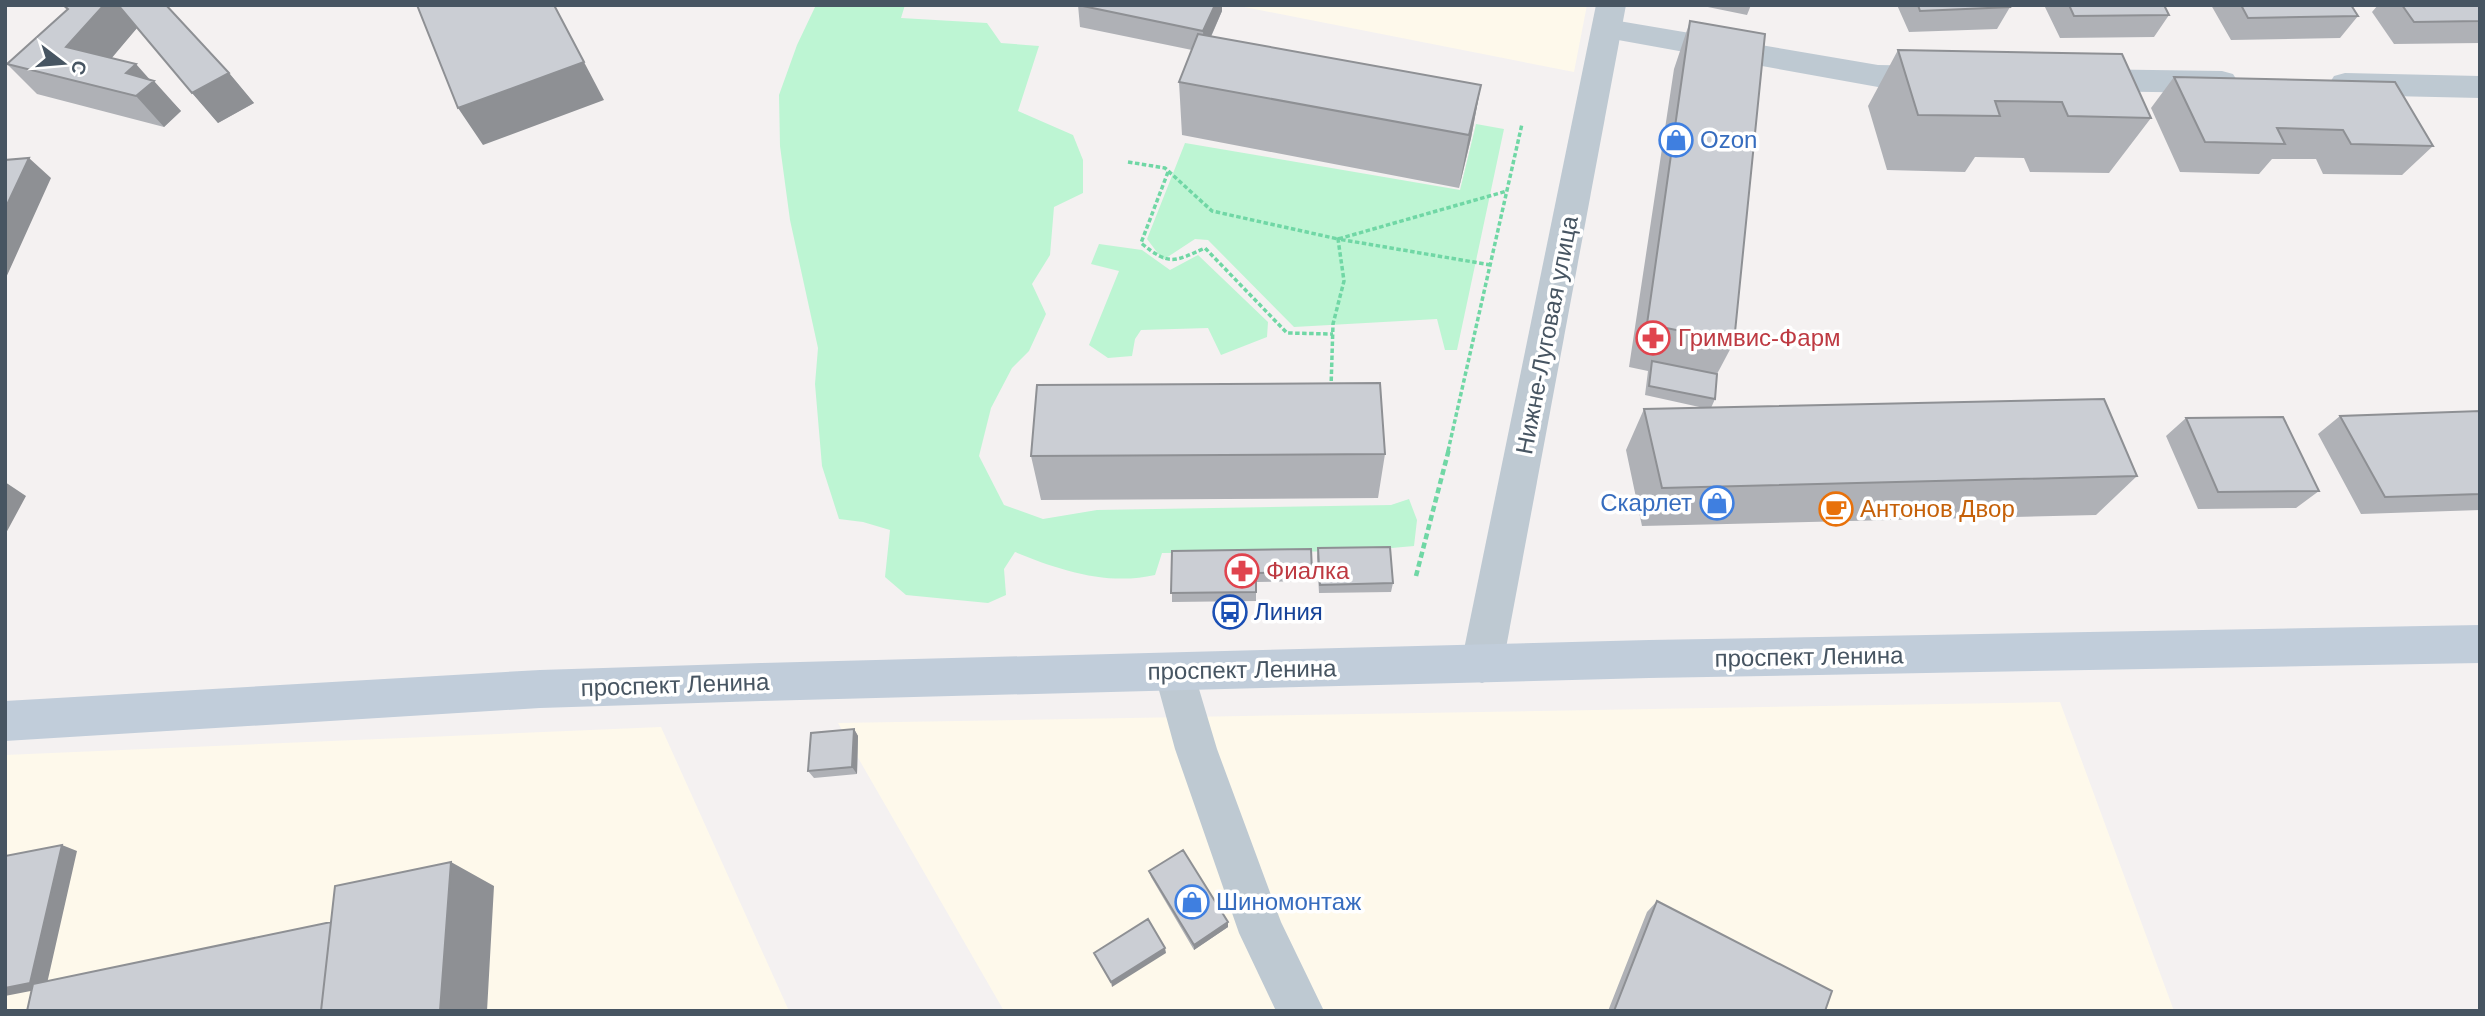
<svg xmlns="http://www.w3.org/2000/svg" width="2485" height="1016" viewBox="0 0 2485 1016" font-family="Helvetica,sans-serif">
  <rect width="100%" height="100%" fill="#f4f1f1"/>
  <!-- commercial -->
  <path fill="#fef9eb" d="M1234,5H1587L1574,72Z
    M2060,702L2174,1011H1004L838,723Z
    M661,727L789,1011H5V755Z"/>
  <!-- green -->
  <path fill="#bdf5d3" d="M816,5H905L901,18L987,23L1001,43L1039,46L1018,111L1073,135L1083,160V193L1054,207L1050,255L1032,284L1046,314L1029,351L1012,368L991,408L979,456L1004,505L1043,519L1097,510L1391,505L1409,499L1417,520L1414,546L1358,551L1162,553L1155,575C1108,586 1059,570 1015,552L1004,569L1006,595L988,603L906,595L885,577L890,530L863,522L839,519L822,466L815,384L818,348L790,220L780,146L779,95L797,45Z
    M1476,124L1504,129L1457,350H1445L1437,319L1294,327L1208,240L1195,239L1163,260L1147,239L1185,143L1460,190Z
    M1099,244L1142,250L1170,270L1198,255L1268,322L1267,337L1221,355L1208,328L1141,330L1135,339L1132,356L1108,358L1089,345L1119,271L1091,264Z"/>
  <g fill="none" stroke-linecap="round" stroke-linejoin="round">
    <!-- path-far1 -->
    <path stroke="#70d7a5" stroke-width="3.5" stroke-dasharray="4.5 2.5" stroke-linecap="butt" d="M1128,162L1165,168L1212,211L1338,239L1507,191
      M1168,172L1141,243C1169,266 1174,262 1205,248L1287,333L1333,334
      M1331,388L1333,324L1344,281L1338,239L1491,265
      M1448,451L1522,124"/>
    <!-- path -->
    <path stroke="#70d7a5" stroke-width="4.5" stroke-dasharray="6 3.5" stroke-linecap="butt" d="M1416,576L1449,449"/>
    <!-- minor -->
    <path fill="#bec9d2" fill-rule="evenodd" d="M1607,19L1878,65L1935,66L1946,69L1951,77L1946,85L1935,88L1878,87L1596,36L1592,29L1596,22Z
      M2083,69L2222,71L2233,74L2238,82L2233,90L2222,93L2083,91L2072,88L2067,80L2072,72Z
      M2345,73L2480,76V98L2345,95L2334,92L2329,84L2334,76Z
      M1175,653L1190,659L1217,749L1281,922L1324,1011H1276L1239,933L1175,749L1154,672L1160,659Z"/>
    <!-- tertiary -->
    <path fill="#bec9d2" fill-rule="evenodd" d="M1596,5H1626L1503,664L1497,677L1482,683L1467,677L1461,664Z"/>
    <!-- secondary -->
    <path fill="#c1cdda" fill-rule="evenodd" d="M2480,625V663L1649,678L761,701L540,708L5,741V701L540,670L761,663L1649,640Z"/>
  </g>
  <!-- wall -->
  <path fill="#afb1b6" d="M63,5H166L229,73L254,103L218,123L137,28L111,58L150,80L181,111L164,127L37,94L7,64L67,10Z
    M1078,5H1222V11L1211,37L1481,85L1471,138L1459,188L1182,135L1179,82L1192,50L1080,27Z
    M1698,5H1751L1747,15Z
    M1897,5H2009L2010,7L1997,29L1909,32Z
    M2044,5H2164L2169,15L2154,37L2060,38Z
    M2211,5H2351L2358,16L2340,38L2231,40Z
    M2378,5H2480V43L2394,44L2372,12Z
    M1690,21L1734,342L1717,374L1715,399L1711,408L2137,476L2096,515L1642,526L1626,450L1644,409L1704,408L1645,395L1648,371L1629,367L1674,69Z
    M1898,50L2151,118L2109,173L2030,172L2024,158L1975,157L1965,172L1887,170L1868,106Z
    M2174,77L2433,146L2402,175L2323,174L2316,159H2272L2259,174L2180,172L2151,108Z
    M2480,411V510L2361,514L2318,434L2340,416Z
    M2186,418L2319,491L2296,508L2198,509L2166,436Z
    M1385,454L1378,498L1041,500L1031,456Z
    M1318,548L1393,583L1391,592L1319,593L1317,557Z
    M1172,551L1312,572L1311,581L1256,582V601L1172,602Z
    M854,729L858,736L857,774L814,778L808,771Z
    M1149,871L1228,927L1194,950L1151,877Z
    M1657,901L1825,1011H1608L1647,912Z"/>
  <!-- shaded-wall -->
  <path fill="#8e9094" d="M104,5H118L137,28L95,78L66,47Z
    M1215,5H1222V11L1204,52L1203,31Z
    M584,62L604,100L483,145L458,108Z
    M136,64L152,82L154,81L181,111L164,127L136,96L126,73Z
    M229,73L254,103L218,123L192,93Z
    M1481,85L1471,138L1459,188L1469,135Z
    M29,158L51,178L5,280V209Z
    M5,482L26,496L5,535Z
    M854,729L858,736L857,774L852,767Z
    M62,845L77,851L46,988L5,996V988Z
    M451,862L494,886L487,1011H440Z
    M1228,922V927L1194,950V945Z
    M1165,948L1166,953L1112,987L1111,982Z"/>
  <!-- building -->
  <path fill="#cbced4" stroke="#8e9094" stroke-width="2" d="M63,5H104L66,47L136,64L126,73L154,81L136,96L7,64L68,9Z
    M118,5H166L229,73L192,93Z
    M417,5H554L584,62L458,108Z
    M1078,5H1215L1203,31Z
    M1918,5H2009L2010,7L1920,11Z
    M2069,5H2164L2169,15L2074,16Z
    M2241,5H2351L2358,16L2248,18Z
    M2402,5H2480V21L2414,22Z
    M1690,21L1765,34L1734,342L1647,324Z
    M1198,34L1481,85L1469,135L1179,82Z
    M1898,50L2122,54L2151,118L2068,116L2062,102L1995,101L2000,116L1918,115Z
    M2174,77L2395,82L2433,146L2351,144L2343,130L2277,128L2285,144L2205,142Z
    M29,158L5,209V160Z
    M1652,361L1717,374L1715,399L1649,386Z
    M1380,383L1385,454L1031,456L1037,385Z
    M2104,399L2137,476L1662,488L1644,409Z
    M2480,411V494L2385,497L2340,416Z
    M2283,417L2319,491L2218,492L2186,418Z
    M1390,547L1393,583L1320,585L1318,548Z
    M1311,549L1312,572L1256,573V592L1171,593L1172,551Z
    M854,729L852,767L808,771L811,733Z
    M62,845L30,983L5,988V856Z
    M1183,850L1228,922L1194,945L1149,871Z
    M451,862L440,1011H321L335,886Z
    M1657,901L1832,991L1825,1011H1614Z
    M1148,919L1165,948L1111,982L1094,953Z
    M331,922L321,1011H27L33,984Z"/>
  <!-- icons -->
  <defs>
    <symbol id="shop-ring" viewBox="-11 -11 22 22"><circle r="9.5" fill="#fff" stroke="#3f7fe0" stroke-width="1.5"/><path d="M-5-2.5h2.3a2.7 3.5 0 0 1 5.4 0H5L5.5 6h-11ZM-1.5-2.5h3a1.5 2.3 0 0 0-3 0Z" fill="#3f7fe0"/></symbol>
    <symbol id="pharmacy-ring" viewBox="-11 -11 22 22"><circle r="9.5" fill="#fff" stroke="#e0444e" stroke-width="1.5"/><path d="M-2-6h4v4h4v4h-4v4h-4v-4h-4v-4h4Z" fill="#e0444e"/></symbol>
    <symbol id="cafe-ring" viewBox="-11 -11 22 22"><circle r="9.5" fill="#fff" stroke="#e8710a" stroke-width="1.5"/><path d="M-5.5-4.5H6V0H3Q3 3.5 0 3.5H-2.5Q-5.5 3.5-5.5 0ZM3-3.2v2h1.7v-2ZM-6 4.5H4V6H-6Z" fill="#e8710a"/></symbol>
    <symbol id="bus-ring" viewBox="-11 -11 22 22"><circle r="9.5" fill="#fff" stroke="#1a4fb4" stroke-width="1.5"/><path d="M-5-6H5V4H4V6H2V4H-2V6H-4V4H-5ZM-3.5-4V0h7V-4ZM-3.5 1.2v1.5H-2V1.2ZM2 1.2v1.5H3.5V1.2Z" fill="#1a4fb4"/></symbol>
  </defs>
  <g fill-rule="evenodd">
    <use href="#shop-ring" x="1657" y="121" width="38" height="38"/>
    <use href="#pharmacy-ring" x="1634" y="319" width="38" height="38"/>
    <use href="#shop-ring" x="1698" y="484" width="38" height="38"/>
    <use href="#cafe-ring" x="1817" y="490" width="38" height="38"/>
    <use href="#pharmacy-ring" x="1223" y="552" width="38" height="38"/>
    <use href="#bus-ring" x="1211" y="593" width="38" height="38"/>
    <use href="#shop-ring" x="1173" y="883" width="38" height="38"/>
  </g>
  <g text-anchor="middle" stroke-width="7" stroke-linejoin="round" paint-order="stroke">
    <!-- shop labels -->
    <g font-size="24" fill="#366cbe" stroke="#fff" text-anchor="start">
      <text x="1700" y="148">Ozon</text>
      <text x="1692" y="511" text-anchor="end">Скарлет</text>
      <text x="1216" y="910">Шиномонтаж</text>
    </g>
    <!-- street labels -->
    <g font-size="24" fill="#475562" stroke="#fff">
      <text transform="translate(1547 335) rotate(-79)" y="8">Нижне-Луговая улица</text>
      <text transform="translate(1809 657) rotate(-1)" y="8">проспект Ленина</text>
      <text transform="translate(1242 670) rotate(-1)" y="8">проспект Ленина</text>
      <text transform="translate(675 685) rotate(-2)" y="8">проспект Ленина</text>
    </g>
    <!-- health labels -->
    <g font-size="24" fill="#be3a42" stroke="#fff" text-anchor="start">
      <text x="1678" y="346">Гримвис-Фарм</text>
      <text x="1266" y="579">Фиалка</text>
    </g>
    <!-- food labels -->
    <g font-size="24" fill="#c56008" stroke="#fff" text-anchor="start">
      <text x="1860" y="517">Антонов Двор</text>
    </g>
    <!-- transit labels -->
    <g font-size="24" fill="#164399" stroke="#fff" text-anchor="start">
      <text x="1254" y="620">Линия</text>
    </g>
  </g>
  <!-- border -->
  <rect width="2485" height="1016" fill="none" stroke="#475562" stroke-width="14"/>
  <!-- north arrow -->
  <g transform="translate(63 63) rotate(106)" stroke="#ffffff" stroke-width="5" paint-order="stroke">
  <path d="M0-5L12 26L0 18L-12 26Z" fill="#475562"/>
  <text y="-10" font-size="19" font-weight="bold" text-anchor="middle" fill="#475562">С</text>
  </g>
</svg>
